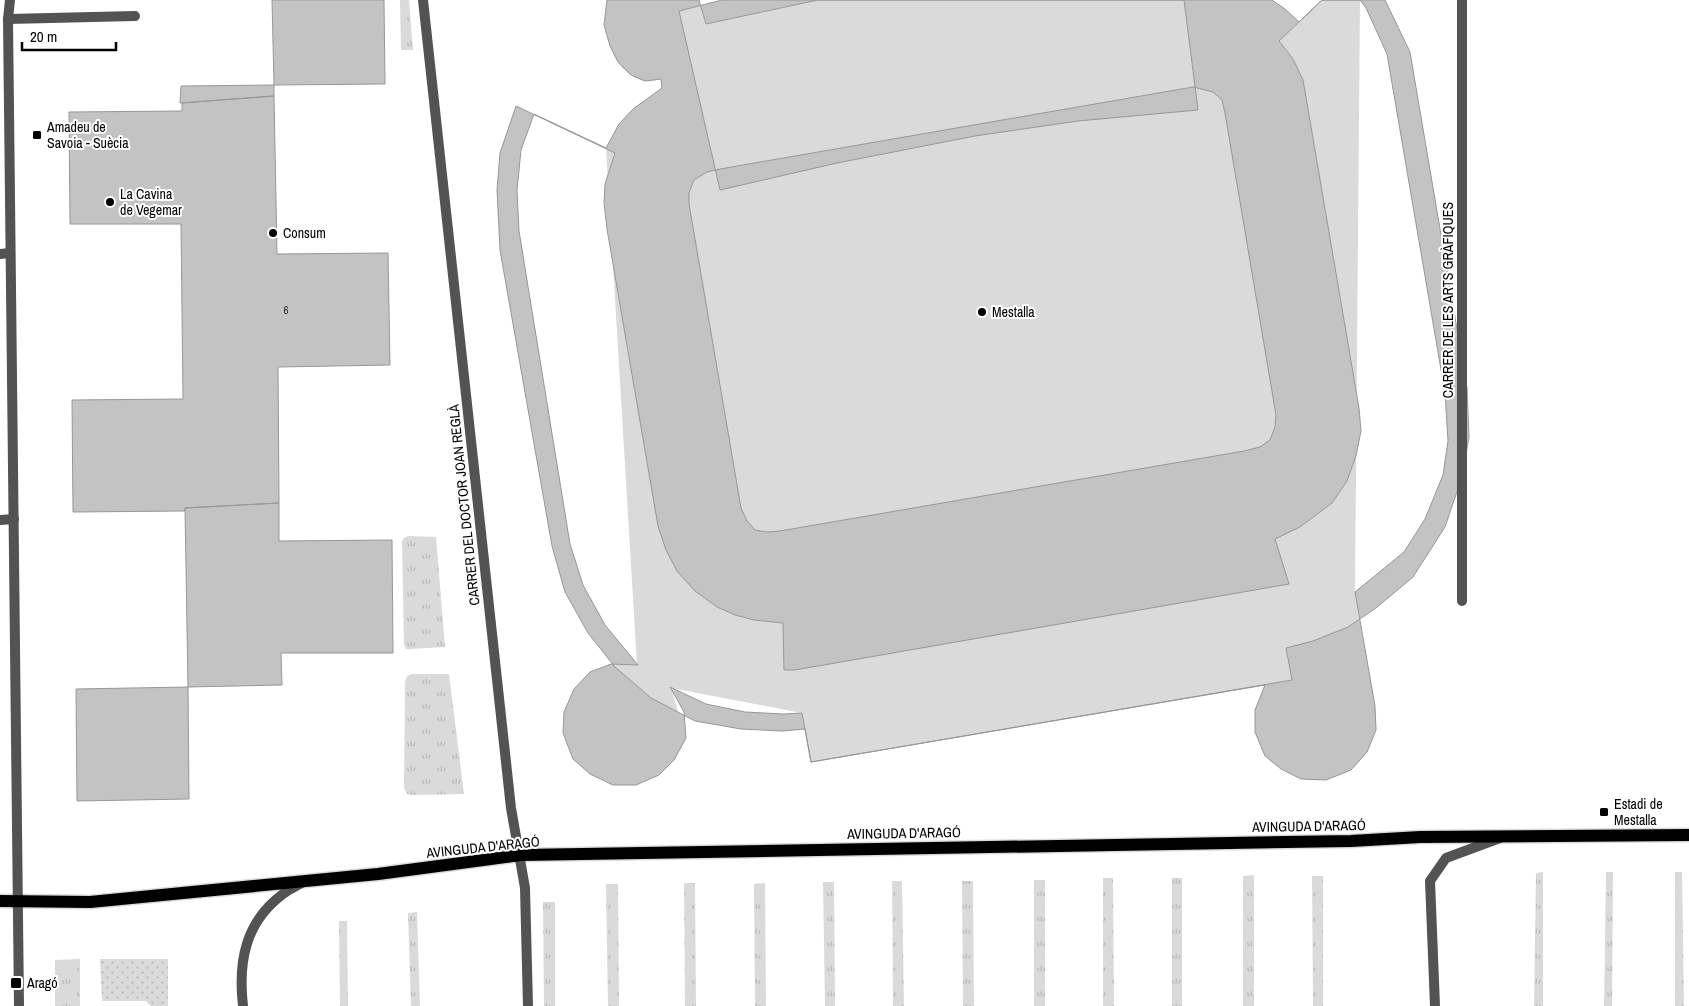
<svg xmlns="http://www.w3.org/2000/svg" width="1689" height="1006" viewBox="0 0 1689 1006" font-family="'Archivo Narrow',sans-serif">
  <defs>
    <pattern id="grass-tufts" width="24" height="20" patternUnits="userSpaceOnUse" patternTransform="scale(1.25)"><rect width="24" height="20" fill="#dadada"/><path d="M3 7l-1-3M5 7V3M7 7l1-3M15 17l-1-3M17 17v-4M19 17l1-3" fill="none" stroke="#b9b9b9"/></pattern>
    <pattern id="park-dots" width="8" height="8" patternUnits="userSpaceOnUse" patternTransform="scale(1.25)"><rect width="8" height="8" fill="#dadada"/><path d="M2 2h.1M6 6h.1" fill="none" stroke="#b9b9b9" stroke-width="1.8" stroke-linecap="round"/></pattern>
  </defs>
  <rect width="100%" height="100%" fill="#fff"/>
  <!-- grass -->
  <path fill="url(#grass-tufts)" d="M400,0H409L413,50H401Z
    M409,536L436,537L445,647L409,649H406L404,644L402,541L405,537Z
    M412,674H449L464,794L412,795L407,794L404,788L405,682L407,676Z
    M1543,872V1006H1534L1536,873Z
    M1606,872H1613L1612,1006H1604Z
    M1675,872H1682L1684,1006H1675Z
    M1254,875V1006H1243V876Z
    M1312,876H1323V1006H1313Z
    M1103,878H1113L1114,1006H1103Z
    M1172,878H1182V1006H1172Z
    M1034,880H1045V1006H1034Z
    M892,881H902L904,1006H893Z
    M962,881H973L974,1006H963Z
    M823,882H834L835,1006H825Z
    M684,883H695L696,1006H685Z
    M765,883L766,1006H755L754,884Z
    M606,884H618L619,1006H608Z
    M543,902H555V1006H544Z
    M417,912L420,1006H411L408,913Z
    M339,921H347L348,1006H340Z
    M80,959V1006H55V960Z"/>
  <!-- park -->
  <path fill="url(#park-dots)" d="M100,959H168V1006H151L146,1001H102Z"/>
  <!-- pitch -->
  <path fill="#dadada" d="M607,0H699L706,24L818,0H1272L1299,22L1322,0H1360L1355,593L1376,730L1367,752L1351,770L1326,780L1301,779L1281,769L1265,756L1255,732V710L1265,685L811,762L802,713L671,688L686,738L674,760L659,775L636,785H613L590,774L573,759L563,733L564,712L574,689L590,672L611,664L637,665L606,148L619,124L633,109L662,88L661,79C656,80 650,82 645,81C612,75 600,27 607,0Z"/>
  <!-- building -->
  <path fill="#c3c3c3" stroke="#979797" fill-rule="evenodd" d="M272,0H384L385,84L274,85Z
    M607,0H699L706,24L818,0H1272L1285,9L1299,22L1322,0H1360L1366,8L1387,54L1445,393L1448,441L1443,475L1425,519L1404,552L1355,592L1375,706L1376,730L1367,752L1351,770L1326,780L1301,779L1281,769L1265,756L1255,732V710L1265,685L811,762L802,713L783,714L745,712L706,704L670,687L684,712L686,738L674,760L659,775L636,785H613L590,774L573,759L563,733L564,712L574,689L590,672L611,664L638,665L605,625L583,585L570,544L519,231L517,190L521,150L534,114L606,148L619,124L633,109L662,88L661,79L645,81L631,75L618,62L610,46L604,25ZM1193,87L1213,92L1222,100L1225,113L1276,415L1275,427L1270,440L1260,447L1244,451L780,531L767,532L755,530L747,521L741,508L689,204V193L694,180L707,172L720,169Z
    M722,0H1184L1198,110L1078,121L975,136L837,163L720,190L679,11Z
    M1322,0H1385L1410,52L1467,388L1469,437L1462,477L1445,527L1413,577L1376,608L1348,627L1313,641L1286,648L1292,680L811,762L805,729L782,731L741,729L695,721L651,698L615,667L588,633L565,592L552,546L500,250L497,190L500,153L516,106L615,153L605,184L604,203L607,229L658,526L666,550L677,571L695,591L717,607L735,615L754,620L783,623L784,670H795L1289,584L1275,539L1300,527L1332,503L1347,481L1356,456L1361,431L1359,408L1303,80L1293,59L1279,41Z
    M274,85V96L180,103L181,86Z
    M274,96L277,254L388,253L390,365L278,367L279,503L185,508V511L73,512L72,400L183,399L181,224H70L69,112L182,111V103Z
    M279,503V541L392,540L393,653H281L282,685L188,687L185,508Z
    M188,687L189,799L77,801L76,689Z"/>
  <g fill="none" stroke-linecap="round" stroke-linejoin="round">
    <defs>
      <path id="primary" d="M0,901L90,902L378,874L521,855L1351,841L1420,837L1689,835"/>
    </defs>
    <!-- primary casing -->
    <use href="#primary" stroke="#dbdbdb" stroke-width="15"/>
    <!-- service -->
    <path stroke="#535353" stroke-width="10" d="M8,19L135,16
      M243,1006C238,962 245,922 283,894C289,889 297,886 303,882
      M1435,1006L1430,881L1446,858L1500,838"/>
    <!-- pedestrian -->
    <path stroke="#535353" stroke-width="10" d="M1462,0V601"/>
    <!-- minor -->
    <path stroke="#535353" stroke-width="10" d="M423,0L511,808L525,888L528,1006
      M0,254L10,253
      M0,520L14,519"/>
    <!-- tertiary -->
    <path stroke="#535353" stroke-width="10" d="M10,0L8,19L19,1006"/>
    <!-- primary -->
    <use href="#primary" stroke="#000" stroke-width="12"/>
  </g>
  <!-- markers -->
  <g fill="#000" stroke="#fff" stroke-width="2">
    <rect x="32" y="130" width="10" height="10" rx="2.5"/>
    <circle cx="110" cy="202" r="5"/>
    <circle cx="273" cy="233" r="5"/>
    <circle cx="982" cy="312" r="5"/>
    <rect x="1599" y="807" width="10" height="10" rx="2.5"/>
    <rect x="10" y="977" width="12" height="12" rx="2.5"/>
  </g>
  <g text-anchor="middle" stroke-width="4" stroke-linejoin="round" paint-order="stroke">
    <!-- number labels -->
    <g font-size="11" fill="#313131">
      <text x="286" y="314">6</text>
    </g>
    <!-- poi labels -->
    <g font-size="14" fill="#000" stroke="#fff" text-anchor="start">
      <text x="47" y="132">Amadeu de<tspan x="47" dy="16">Savoia - Suècia</tspan></text>
      <text x="120" y="199">La Cavina<tspan x="120" dy="16">de Vegemar</tspan></text>
      <text x="283" y="238">Consum</text>
      <text x="992" y="317">Mestalla</text>
      <text x="1614" y="809">Estadi de<tspan x="1614" dy="16">Mestalla</tspan></text>
      <text x="27" y="988">Aragó</text>
    </g>
    <!-- street labels -->
    <g font-size="14" fill="#000" stroke="#fff">
      <text transform="translate(1448 300) rotate(-90)" y="5">CARRER DE LES ARTS GRÀFIQUES</text>
      <text transform="translate(464 505) rotate(-96)" y="5">CARRER DEL DOCTOR JOAN REGLÀ</text>
      <text transform="translate(1309 826) rotate(-1)" y="5">AVINGUDA D'ARAGÓ</text>
      <text transform="translate(904 833) rotate(-1)" y="5">AVINGUDA D'ARAGÓ</text>
      <text transform="translate(483 847) rotate(-6)" y="5">AVINGUDA D'ARAGÓ</text>
    </g>
  </g>
  <!-- scale -->
  <path d="M22 42v8h94v-8" fill="none" stroke="#000000" stroke-width="2.5"/>
  <text x="30" y="42" font-size="15" fill="#000000" stroke="#ffffff" stroke-width="4" paint-order="stroke">20 m</text>
</svg>
